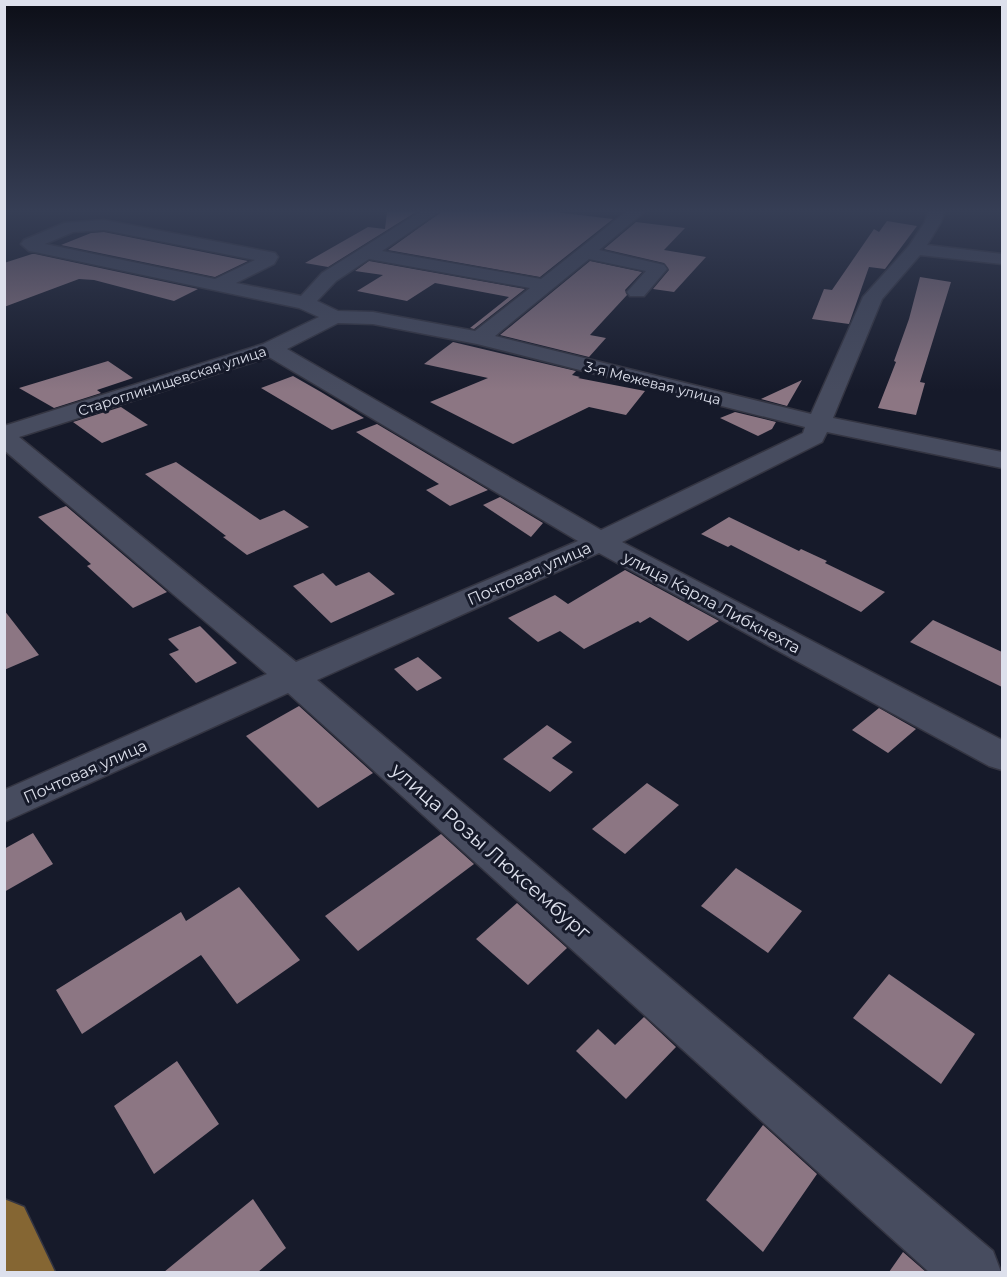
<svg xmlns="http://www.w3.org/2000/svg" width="1007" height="1277" viewBox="0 0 1007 1277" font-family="Montserrat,sans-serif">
  <rect width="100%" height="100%" fill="#161a2a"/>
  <!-- building -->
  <path fill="#8c7683" d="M387,212H416L328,267L305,263L368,227L385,229Z
    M441,212H555L613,219L540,277L388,250Z
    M887,221L917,226L885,269L869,267L849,324L812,319L824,289L832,290L874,229L879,232Z
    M636,222L685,228L664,250L706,257L674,292L653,289L669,270L664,263L604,249Z
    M104,232L248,261L215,277L61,245L91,233Z
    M32,254H35L198,289L174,301L94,280L79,279L4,307V263Z
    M369,261L525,289L474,329L470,328L509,297L435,283L407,301L357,291L383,275L355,271Z
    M590,261L642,272L625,290L627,295L590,335L606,338L589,357L500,335Z
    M920,277L951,282L920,382L925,383L916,415L878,408L896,362L894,361L909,319Z
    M453,342L576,371L572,375L580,377L578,378L645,391L626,415L589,407L513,444L430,402L488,378L424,364Z
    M108,361L133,378L97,390L101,393L54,408L19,388Z
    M293,376L321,392L364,418L332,430L261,388Z
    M802,380L787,406L761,399Z
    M121,407L148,425L102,443L73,422Z
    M735,412L776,422L772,429L758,436L720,418Z
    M377,424L488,490L450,506L426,490L439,484L356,432Z
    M176,462L260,520L284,510L309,527L247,555L223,537L226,536L145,474Z
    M500,497L543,523L531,537L483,505Z
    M66,506L167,592L133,608L87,566L91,564L38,517Z
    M729,517L799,551L801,549L827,561L825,563L885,592L861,612L731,545L728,547L701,534Z
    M625,570L719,621L688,641L650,617L640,623L638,621L584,649L560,631L538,642L508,618L555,595L568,604Z
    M369,572L395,594L331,623L293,586L323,573L336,586Z
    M4,610L39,655L4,670Z
    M933,620L1002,652V687L910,642Z
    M200,626L237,663L196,683L169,654L179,650L168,639Z
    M418,657L442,678L417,691L394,669Z
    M299,706L373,773L318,808L246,736Z
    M879,708L916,729L888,753L852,730Z
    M547,725L572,742L552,758L573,772L550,792L503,759Z
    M647,783L679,805L625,854L592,829Z
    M33,833L53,864L4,892V849Z
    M441,834L474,864L358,951L325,916Z
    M736,868L802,911L768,953L701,906Z
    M239,887L300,960L237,1004L201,955L82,1034L56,990L181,912L186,921Z
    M517,903L567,948L528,985L476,939Z
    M889,974L975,1034L941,1084L853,1018Z
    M644,1017L676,1047L626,1099L576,1051L598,1029L615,1045Z
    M177,1061L219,1124L154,1174L114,1106Z
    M763,1125L817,1174L763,1252L706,1200Z
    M253,1199L286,1248L258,1272H164Z
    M903,1252L926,1272H889Z"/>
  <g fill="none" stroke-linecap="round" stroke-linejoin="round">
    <defs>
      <path id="minor" d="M420,212H439L382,251L541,279L626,212H644L599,250L664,265L667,269L644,296H630L627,292L646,271L589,259L495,336L811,414L863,297L909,246L925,222L928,212H944L941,222L927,245L1002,254V264L920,255L882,299L833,418L1002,452V468L827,432L822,442L622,542L1002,740V770L989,766L599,553L317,680L993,1251L1001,1272H929L288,693L4,822V790L267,674L4,450V426L263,344L319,317L299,308L35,252L29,251L21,244L24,240L64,223L104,220L275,253L278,257L274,264L236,283L301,296L322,273ZM104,230L255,260L215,279L45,244L73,232ZM369,259L530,288L475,331L373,312L338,311L317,301L336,281ZM338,323L373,324L477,344L805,427L803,433L601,530L287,349ZM269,357L578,541L296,662L19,437Z"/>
      <path id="major" d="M4,1199L24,1207L55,1272H4Z"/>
    </defs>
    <!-- minor casing -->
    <use href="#minor" stroke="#343542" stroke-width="3"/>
    <!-- major casing -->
    <use href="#major" stroke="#343542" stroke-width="3"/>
    <!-- minor -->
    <use href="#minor" fill="#474c5f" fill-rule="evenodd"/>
    <!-- major -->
    <use href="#major" fill="#856633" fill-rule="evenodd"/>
  </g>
  <!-- sky -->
  <linearGradient id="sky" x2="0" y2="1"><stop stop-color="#0c0e17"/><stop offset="0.54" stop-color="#363e55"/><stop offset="1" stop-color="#363e55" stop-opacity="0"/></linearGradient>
  <rect width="1007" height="391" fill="url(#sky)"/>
  <g text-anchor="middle" stroke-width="6" stroke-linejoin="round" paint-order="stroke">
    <!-- far-street labels -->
    <g font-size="14" fill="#dde0ec" stroke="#161a2a">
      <text transform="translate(172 381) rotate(-18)" y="5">Староглинищевская улица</text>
      <text transform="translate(653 383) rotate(14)" y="5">3-я Межевая улица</text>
    </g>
    <!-- street labels -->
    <g font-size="16" fill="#dde0ec" stroke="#161a2a">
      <text transform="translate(529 573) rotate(-24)" y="6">Почтовая улица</text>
      <text transform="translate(712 602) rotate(28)" y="6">улица Карла Либкнехта</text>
      <text transform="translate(85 771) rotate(-24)" y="6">Почтовая улица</text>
    </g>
    <!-- near-street labels -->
    <g font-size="20" fill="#dde0ec" stroke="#161a2a">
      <text transform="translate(491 851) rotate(41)" y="7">улица Розы Люксембург</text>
    </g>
  </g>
  <!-- border -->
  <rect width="1007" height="1277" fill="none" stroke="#dde0ec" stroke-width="12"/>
</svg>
